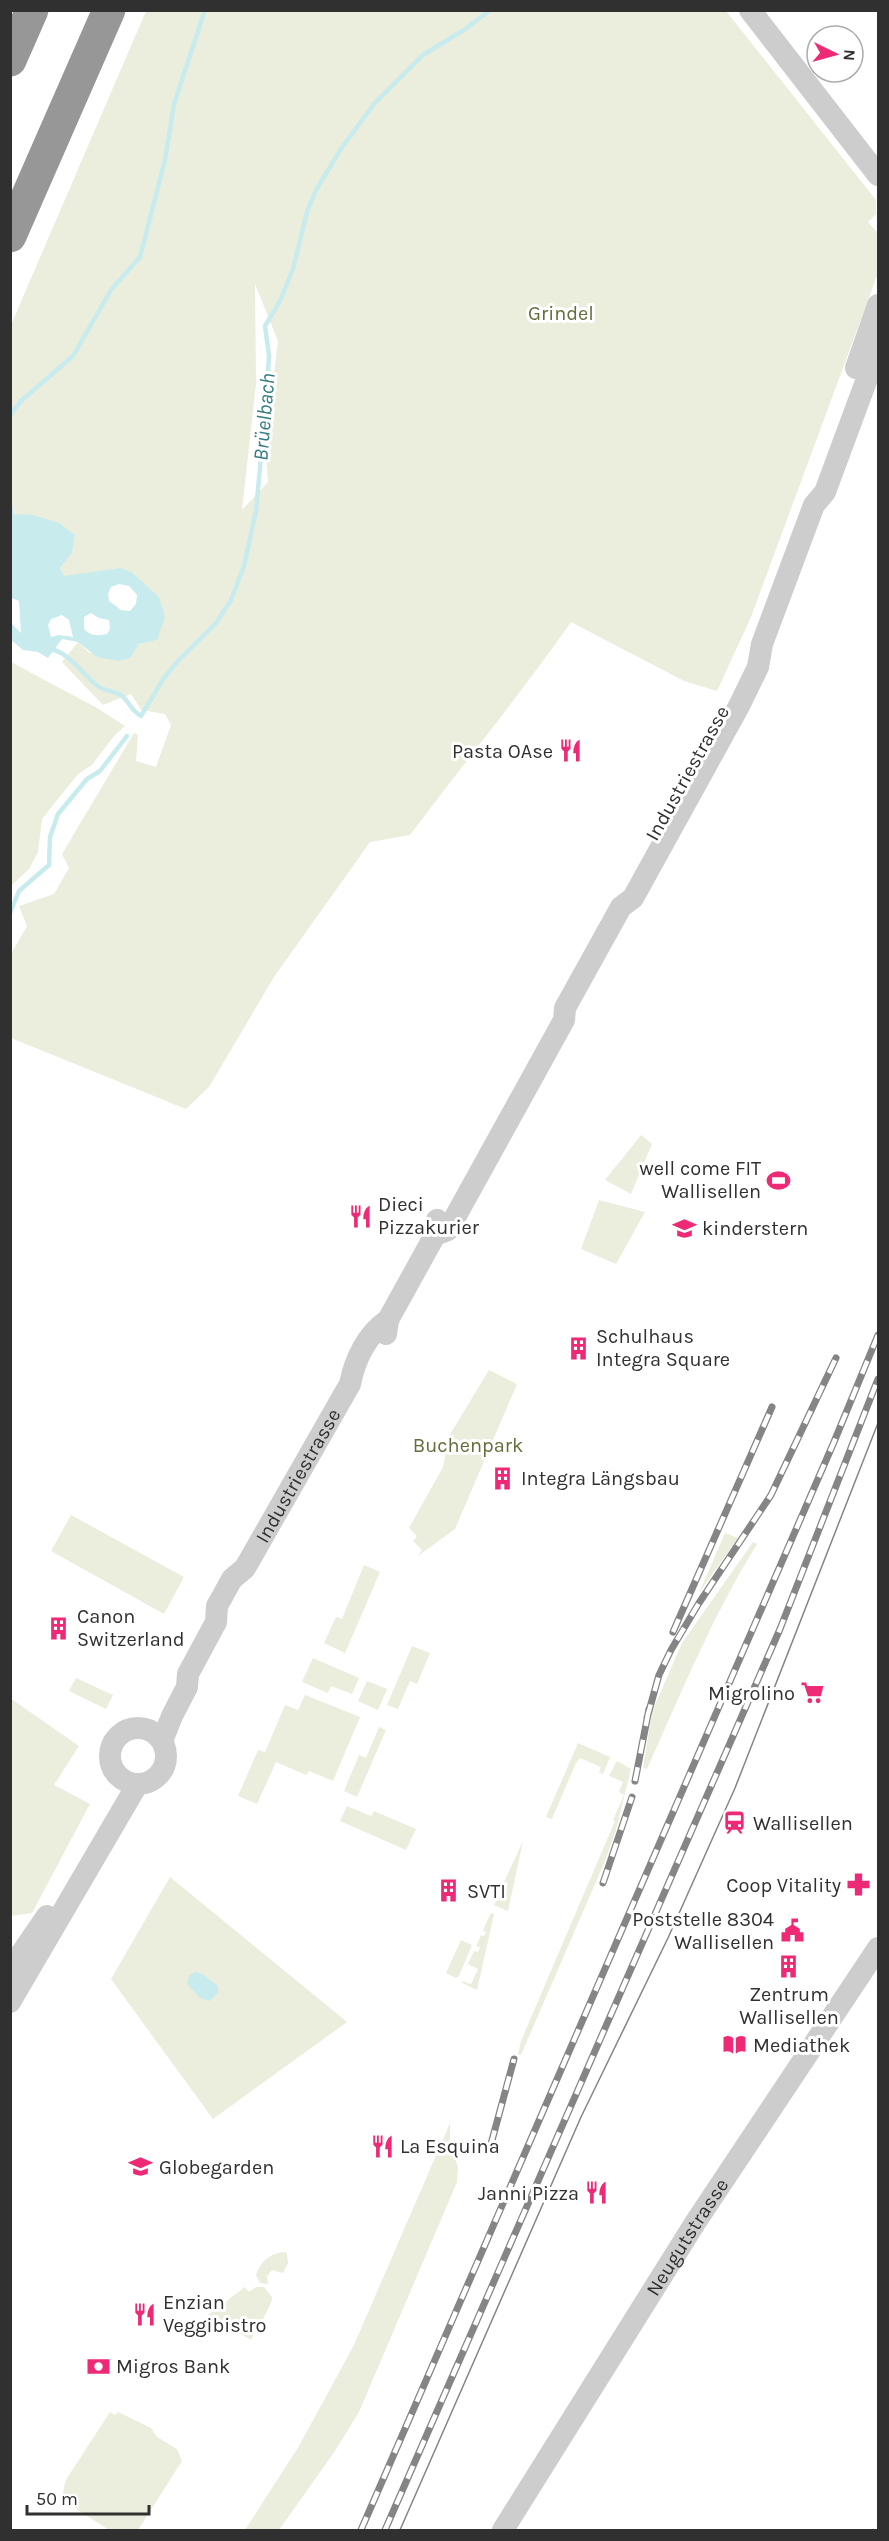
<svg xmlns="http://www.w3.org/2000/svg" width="889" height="2541" viewBox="0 0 889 2541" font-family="Karla,sans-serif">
  <rect width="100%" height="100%" fill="#fff"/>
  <!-- green -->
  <path fill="#ebeddd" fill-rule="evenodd" d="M146,11H726L876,200V214L868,222L878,233V273L751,617L717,691L684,681L571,622C520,695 463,764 410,835L370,842L274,977L209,1087L186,1109L11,1038V954L27,926L19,906L54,894L69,868L62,854L134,733L138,735L136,761L156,767L171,725L165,714L141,710L131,694L103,705L62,662L78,642L90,653L131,657L139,644L157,640L159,597L133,573L64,576L60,568L72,553L75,535C53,518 39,518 12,514L11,496V325ZM255,284L278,341L265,445L268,482L242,510L256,384Z
    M11,662L97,708L125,726L114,736L92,765L78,774L42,819L38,852L29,869L11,886Z
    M641,1135L652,1144L631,1194L605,1180Z
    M599,1200L645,1212L616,1264L581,1249Z
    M489,1370L517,1384L455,1529L418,1556L422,1550L413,1541L417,1536L409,1528L443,1467L449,1436Z
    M71,1515L184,1577L164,1614L51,1551Z
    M725,1533L738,1538L699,1593Z
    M753,1542L757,1544C713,1615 681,1693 647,1769L643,1768L652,1712L682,1643Z
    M364,1565L380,1572L345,1653L324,1643L336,1617L342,1619Z
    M412,1646L430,1653L417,1684L410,1681L398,1709L387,1705Z
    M313,1658L359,1678L352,1694L331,1686L328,1693L302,1682Z
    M76,1678L113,1695L106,1709L69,1691Z
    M367,1681L387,1689L378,1710L358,1701Z
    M305,1695L360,1717L333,1781L309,1771L306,1775L276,1762L257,1804L238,1796L258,1750L265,1752L285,1705L298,1710Z
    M10,1698L79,1746L54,1785L90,1804L32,1913L11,1916Z
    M379,1727L386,1730L357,1797L344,1791L359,1755L366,1758Z
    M578,1743L610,1757L603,1774L599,1772L601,1767L580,1758L576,1763L552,1819L546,1817Z
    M617,1761L631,1769L616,1830L605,1861L521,2055L518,2054L521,2041L615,1821L613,1820L624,1795L619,1792L623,1782L609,1776Z
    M347,1806L371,1816L374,1811L416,1829L406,1850L340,1821Z
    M523,1841L508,1911L494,1905L502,1887L506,1888L508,1883L504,1882Z
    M170,1877L347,2022L213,2119L111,1979Z
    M491,1913L494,1914L477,1990L462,1983L463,1981L471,1984L478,1969L468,1964L474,1951L478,1952L480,1947L476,1946L481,1935L484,1936L486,1932L483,1930Z
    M461,1940L472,1945L459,1976L456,1978L446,1973Z
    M450,2123V2144L458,2167L457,2182L359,2412L335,2451L279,2530H245L299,2446L354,2345Z
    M283,2252L287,2253L288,2263L283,2273L272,2270L267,2276L268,2284L260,2283L256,2275C260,2262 269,2254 283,2252Z
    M245,2287L249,2292L256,2287H264L272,2297C273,2304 256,2330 251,2340L208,2315Z
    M110,2412L115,2415L118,2412L151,2428L157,2437L177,2449L182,2461L138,2530H109L64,2501C62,2492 64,2486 67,2478Z"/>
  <!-- water -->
  <path fill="#c8ebee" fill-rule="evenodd" d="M11,503L13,507V514L33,515L59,523L75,535L72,553L60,568L64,576L121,568L133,573L159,597L165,617L157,640L139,644L131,657L120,661L97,657L78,642L62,639L48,658L38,652L23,650L11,640V623L21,633L19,601L11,598ZM119,584L129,586L137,595L136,604L130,611L121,610L109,601L108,594L111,587ZM91,613L99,618L109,620L110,629L107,634C99,636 90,636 84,629V617ZM62,615L69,620L73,637L59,635L51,637L48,625L51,619Z
    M195,1972L202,1974L218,1986V1993L210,2001L200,1998L187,1984L189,1976Z"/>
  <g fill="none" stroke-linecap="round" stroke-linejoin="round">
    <!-- stream -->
    <path stroke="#c8ebee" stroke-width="4.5" d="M10,415L21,401L73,356L111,290L140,257L165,160L174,104L205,10
      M50,649C70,652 82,675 99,687C105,691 114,691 121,695C129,701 131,711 141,716L164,678L178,661L216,623L231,600L244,566L256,511L266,403L269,356L265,326L280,301L293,269L307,212L316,190L341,149L374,104L423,55L464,30L490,10
      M10,913L19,891L49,865L50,837L58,814L87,779L100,771L127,736"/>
    <!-- minor -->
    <g stroke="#cdcdcd" stroke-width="22">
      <path d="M750,10L878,175"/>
      <path d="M856,368L878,305"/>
      <path d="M435,1235L448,1230L564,1020L565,1008L621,907L633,898L739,706L758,667L762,644L814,505L825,492L878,349"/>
      <path d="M386,1334L388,1320L435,1235L437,1220"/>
      <circle cx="138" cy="1756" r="28"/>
      <path id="s1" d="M162,1741L172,1716L187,1687L188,1674L216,1622L217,1606L232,1579L245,1568L350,1384C355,1359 367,1334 388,1320"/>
      <path d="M10,1970L47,1916"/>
      <path d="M10,2002L137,1785"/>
      <path id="s2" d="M503,2530L695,2223L878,1948"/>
    </g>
    <!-- highway -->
    <path stroke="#979797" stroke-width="33" d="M10,60L32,10
      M10,236L109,10"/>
    <!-- tram -->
    <path stroke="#858585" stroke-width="1.5" d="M400,2530L581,2117L668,1938L735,1788L878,1423"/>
    <defs>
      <path id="rail" d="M673,1632L772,1407
        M647,1718L659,1675L671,1650L699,1603L771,1495L836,1358
        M635,1781L649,1709
        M603,1883L632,1797
        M491,2144L514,2059
        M361,2530L834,1442L878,1335
        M385,2530L780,1629L878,1379"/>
    </defs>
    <!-- rail casing -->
    <use href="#rail" stroke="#858585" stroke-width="7"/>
    <!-- rail -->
    <use href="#rail" stroke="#fff" stroke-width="4.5" stroke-dasharray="14" stroke-linecap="butt"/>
  </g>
  <!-- icons -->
  <defs>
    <symbol id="restaurant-bare" viewBox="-9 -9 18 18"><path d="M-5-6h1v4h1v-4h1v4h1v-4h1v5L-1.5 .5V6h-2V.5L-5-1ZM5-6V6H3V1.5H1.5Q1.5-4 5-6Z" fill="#ee2a77" stroke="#fff" stroke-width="2.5" paint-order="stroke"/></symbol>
    <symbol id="stadium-bare" viewBox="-9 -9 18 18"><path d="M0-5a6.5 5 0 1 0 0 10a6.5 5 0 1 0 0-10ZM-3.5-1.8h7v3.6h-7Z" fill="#ee2a77" stroke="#fff" stroke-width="2.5" paint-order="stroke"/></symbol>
    <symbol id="school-bare" viewBox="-9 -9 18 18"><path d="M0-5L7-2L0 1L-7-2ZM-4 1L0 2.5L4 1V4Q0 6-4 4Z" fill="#ee2a77" stroke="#fff" stroke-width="2.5" paint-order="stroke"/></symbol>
    <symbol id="building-bare" viewBox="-9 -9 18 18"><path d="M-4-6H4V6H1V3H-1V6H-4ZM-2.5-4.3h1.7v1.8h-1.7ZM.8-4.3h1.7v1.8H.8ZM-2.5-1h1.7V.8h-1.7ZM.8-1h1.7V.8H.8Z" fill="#ee2a77" stroke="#fff" stroke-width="2.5" paint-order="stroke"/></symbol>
    <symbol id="supermarket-bare" viewBox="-9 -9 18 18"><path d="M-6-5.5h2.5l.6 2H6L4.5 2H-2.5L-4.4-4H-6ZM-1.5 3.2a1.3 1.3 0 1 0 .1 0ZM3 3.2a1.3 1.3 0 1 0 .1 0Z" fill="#ee2a77" stroke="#fff" stroke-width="2.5" paint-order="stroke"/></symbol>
    <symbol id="station-bare" viewBox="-9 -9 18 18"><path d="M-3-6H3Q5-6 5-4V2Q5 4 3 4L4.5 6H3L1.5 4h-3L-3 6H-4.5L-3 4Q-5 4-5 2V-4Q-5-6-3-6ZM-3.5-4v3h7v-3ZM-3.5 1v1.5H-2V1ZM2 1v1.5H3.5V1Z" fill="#ee2a77" stroke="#fff" stroke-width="2.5" paint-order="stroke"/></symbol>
    <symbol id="pharmacy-bare" viewBox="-9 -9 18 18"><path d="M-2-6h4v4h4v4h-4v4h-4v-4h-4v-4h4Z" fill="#ee2a77" stroke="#fff" stroke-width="2.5" paint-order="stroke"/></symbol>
    <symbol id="civic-bare" viewBox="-9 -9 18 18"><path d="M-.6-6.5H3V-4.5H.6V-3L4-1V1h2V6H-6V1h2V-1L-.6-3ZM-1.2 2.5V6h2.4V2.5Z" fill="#ee2a77" stroke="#fff" stroke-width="2.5" paint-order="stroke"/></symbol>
    <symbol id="library-bare" viewBox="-9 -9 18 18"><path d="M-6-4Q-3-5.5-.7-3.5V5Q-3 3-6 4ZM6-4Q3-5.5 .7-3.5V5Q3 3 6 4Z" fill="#ee2a77" stroke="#fff" stroke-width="2.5" paint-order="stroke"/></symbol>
    <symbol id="bank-bare" viewBox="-9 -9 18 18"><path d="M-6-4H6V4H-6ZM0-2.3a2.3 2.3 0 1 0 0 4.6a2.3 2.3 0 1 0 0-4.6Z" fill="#ee2a77" stroke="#fff" stroke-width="2.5" paint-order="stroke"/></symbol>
  </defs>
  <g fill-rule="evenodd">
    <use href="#restaurant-bare" x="554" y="734" width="33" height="33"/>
    <use href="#stadium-bare" x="762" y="1164" width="33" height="33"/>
    <use href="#restaurant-bare" x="344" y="1200" width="33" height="33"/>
    <use href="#school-bare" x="668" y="1212" width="33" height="33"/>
    <use href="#building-bare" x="562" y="1332" width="33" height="33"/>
    <use href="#building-bare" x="486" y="1462" width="33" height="33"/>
    <use href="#building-bare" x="42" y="1612" width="33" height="33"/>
    <use href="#supermarket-bare" x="796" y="1676" width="33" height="33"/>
    <use href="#station-bare" x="718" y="1806" width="33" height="33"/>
    <use href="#pharmacy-bare" x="842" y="1868" width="33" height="33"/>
    <use href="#building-bare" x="432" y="1874" width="33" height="33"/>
    <use href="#civic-bare" x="776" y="1914" width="33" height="33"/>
    <use href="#building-bare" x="772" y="1950" width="33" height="33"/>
    <use href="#library-bare" x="718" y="2028" width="33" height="33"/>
    <use href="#restaurant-bare" x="366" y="2130" width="33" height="33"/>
    <use href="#school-bare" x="124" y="2150" width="33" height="33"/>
    <use href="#restaurant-bare" x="580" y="2176" width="33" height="33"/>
    <use href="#restaurant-bare" x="128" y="2298" width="33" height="33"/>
    <use href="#bank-bare" x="82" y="2350" width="33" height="33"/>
  </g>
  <g text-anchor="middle" stroke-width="6" stroke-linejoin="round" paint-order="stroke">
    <!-- park labels -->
    <g font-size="20" fill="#636e3a" stroke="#fff">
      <text x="561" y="320">Grindel</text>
      <text x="468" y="1452">Buchenpark</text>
    </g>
    <!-- poi labels -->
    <g font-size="20" fill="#303030" stroke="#fff" text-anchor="start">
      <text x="553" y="758" text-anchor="end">Pasta OAse</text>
      <text x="761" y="1175" text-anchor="end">well come FIT<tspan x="761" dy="23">Wallisellen</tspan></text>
      <text x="378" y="1211">Dieci<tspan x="378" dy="23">Pizzakurier</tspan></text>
      <text x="702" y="1235">kinderstern</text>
      <text x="596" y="1343">Schulhaus<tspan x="596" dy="23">Integra Square</tspan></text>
      <text x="521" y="1485">Integra Längsbau</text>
      <text x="77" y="1623">Canon<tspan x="77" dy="23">Switzerland</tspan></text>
      <text x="795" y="1700" text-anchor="end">Migrolino</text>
      <text x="753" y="1830">Wallisellen</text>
      <text x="841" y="1892" text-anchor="end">Coop Vitality</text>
      <text x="467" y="1898">SVTI</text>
      <text x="774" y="1926" text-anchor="end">Poststelle 8304<tspan x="774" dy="23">Wallisellen</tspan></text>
      <text x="789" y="2001" text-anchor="middle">Zentrum<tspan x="789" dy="23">Wallisellen</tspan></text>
      <text x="753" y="2052">Mediathek</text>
      <text x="400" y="2153">La Esquina</text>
      <text x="159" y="2174">Globegarden</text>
      <text x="579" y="2200" text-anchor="end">Janni Pizza</text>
      <text x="163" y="2309">Enzian<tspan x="163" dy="23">Veggibistro</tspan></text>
      <text x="116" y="2373">Migros Bank</text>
    </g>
    <!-- street labels -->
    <g font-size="20" fill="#303030" stroke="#fff">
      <text transform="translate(687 773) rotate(-61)" y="7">Industriestrasse</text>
      <text dy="7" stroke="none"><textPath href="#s1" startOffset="302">Industriestrasse</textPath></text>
      <text dy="7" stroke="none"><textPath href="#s2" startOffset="346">Neugutstrasse</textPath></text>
    </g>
    <!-- water labels -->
    <g font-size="21" font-style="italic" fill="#337d82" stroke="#fff">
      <text transform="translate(264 417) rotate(-85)" y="7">Brüelbach</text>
    </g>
  </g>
  <!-- border -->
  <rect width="889" height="2541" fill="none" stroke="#303030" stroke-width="24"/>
  <!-- north arrow -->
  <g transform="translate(835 54) rotate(95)"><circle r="28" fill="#ffffff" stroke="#acacac" stroke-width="1.5"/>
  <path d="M0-4.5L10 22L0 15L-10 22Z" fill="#ee2a77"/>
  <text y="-9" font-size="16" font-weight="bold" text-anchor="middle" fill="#303030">N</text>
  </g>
  <!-- scale -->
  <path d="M27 2505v9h122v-9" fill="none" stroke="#303030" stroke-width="3"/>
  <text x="36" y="2505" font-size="18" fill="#303030" stroke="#ffffff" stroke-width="4.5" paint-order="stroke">50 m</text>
</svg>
